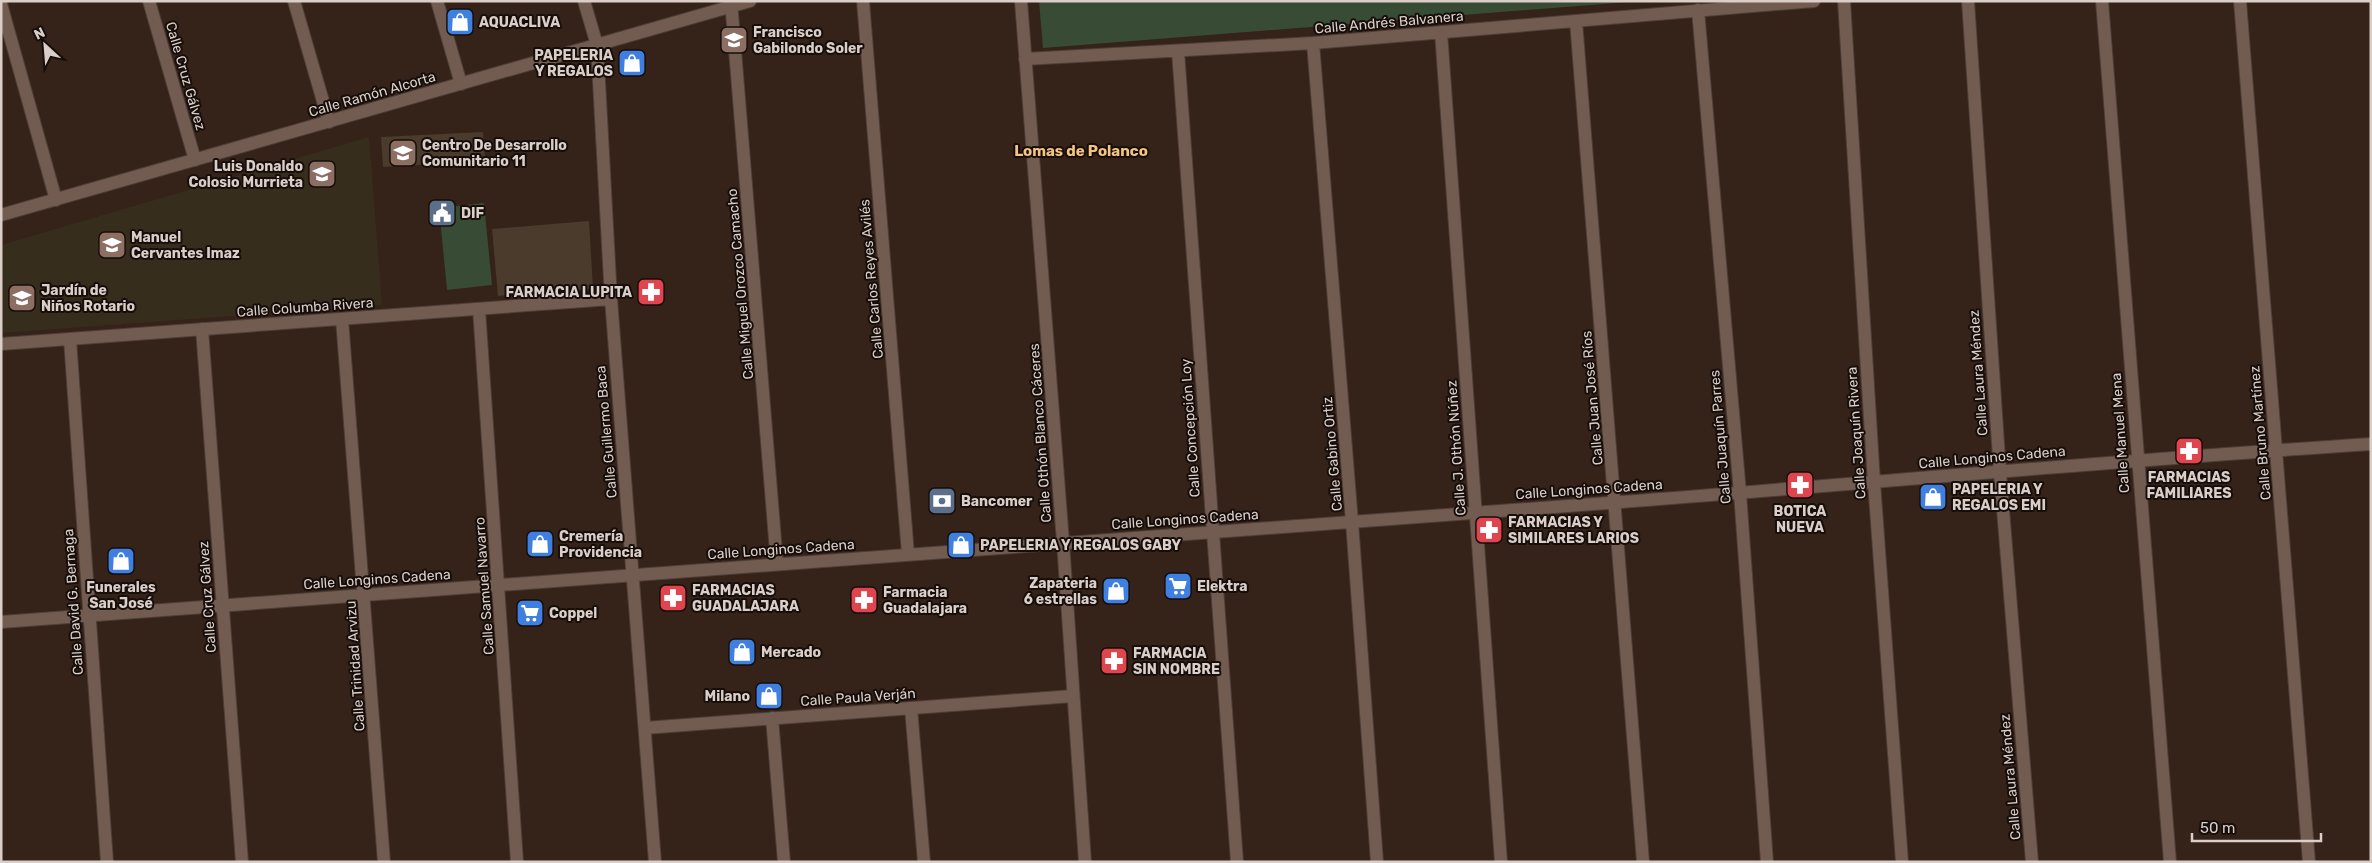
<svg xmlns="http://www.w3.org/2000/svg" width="2372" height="863" viewBox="0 0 2372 863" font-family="Rubik,sans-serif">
  <rect width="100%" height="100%" fill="#352219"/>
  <!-- education -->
  <path fill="#372d1d" d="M369,137L382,305L1,333V245Z"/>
  <!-- green -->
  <path fill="#384b34" d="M1039,1H1642L1043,48Z
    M484,203L492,285L447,290L439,208Z"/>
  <!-- building -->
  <path fill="#4b3b2c" d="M483,132L485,161L383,167L381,137Z
    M589,221L593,289L498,296L492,229Z"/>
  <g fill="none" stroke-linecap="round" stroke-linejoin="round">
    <defs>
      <path id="minor" d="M149,1L195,160
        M294,1L329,122
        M437,1L461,84
        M584,1L597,45L611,299L655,862
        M731,1L777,564
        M863,1L908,554
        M1021,1L1063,542L1085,862
        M1844,1L1874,482L1902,862
        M1968,1L2000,473L2032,862
        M2102,1L2170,862
        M2240,1L2309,862
        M1,4L56,200
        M1698,10L1740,493L1767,862
        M1576,21L1643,862
        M1441,32L1501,862
        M1313,43L1352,522L1377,862
        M1178,51L1237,862
        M1025,59L1313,43L1814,1
        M1,215L750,1
        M479,309L517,862
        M342,319L384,862
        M202,329L242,862
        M70,339L107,862
        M1,344L611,299
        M1,622C541,581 1081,543 1621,502C1871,483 2121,460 2371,444
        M911,708L924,862
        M772,718L784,862
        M645,728L1073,696"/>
    </defs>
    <!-- minor casing -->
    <use href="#minor" stroke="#4e3e37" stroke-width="14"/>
    <!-- minor -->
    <use href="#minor" stroke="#725c51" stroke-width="12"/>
  </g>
  <!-- icons -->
  <defs>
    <symbol id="shop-square" viewBox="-11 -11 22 22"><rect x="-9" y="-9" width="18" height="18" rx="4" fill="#3f7fe0" stroke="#160e0a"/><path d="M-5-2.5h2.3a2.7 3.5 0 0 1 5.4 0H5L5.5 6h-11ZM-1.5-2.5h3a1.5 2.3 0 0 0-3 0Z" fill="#fff"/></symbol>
    <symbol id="school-square" viewBox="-11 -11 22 22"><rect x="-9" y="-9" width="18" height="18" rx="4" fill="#8d6e63" stroke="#160e0a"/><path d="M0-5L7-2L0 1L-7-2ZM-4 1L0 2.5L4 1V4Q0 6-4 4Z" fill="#fff"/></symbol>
    <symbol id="civic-square" viewBox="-11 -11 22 22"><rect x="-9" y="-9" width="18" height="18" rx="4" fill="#5c6f8a" stroke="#160e0a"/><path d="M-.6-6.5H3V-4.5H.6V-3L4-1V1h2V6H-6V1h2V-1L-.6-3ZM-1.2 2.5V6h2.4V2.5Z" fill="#fff"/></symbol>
    <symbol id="pharmacy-square" viewBox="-11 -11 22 22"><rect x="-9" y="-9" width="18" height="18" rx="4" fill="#e0444e" stroke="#160e0a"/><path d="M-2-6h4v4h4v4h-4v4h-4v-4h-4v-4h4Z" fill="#fff"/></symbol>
    <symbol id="bank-square" viewBox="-11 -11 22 22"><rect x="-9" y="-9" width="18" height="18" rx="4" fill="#5c6f8a" stroke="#160e0a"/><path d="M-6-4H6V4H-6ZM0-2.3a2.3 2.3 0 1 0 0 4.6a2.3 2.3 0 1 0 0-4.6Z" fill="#fff"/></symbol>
    <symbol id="supermarket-square" viewBox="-11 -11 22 22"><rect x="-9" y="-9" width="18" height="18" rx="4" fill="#3f7fe0" stroke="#160e0a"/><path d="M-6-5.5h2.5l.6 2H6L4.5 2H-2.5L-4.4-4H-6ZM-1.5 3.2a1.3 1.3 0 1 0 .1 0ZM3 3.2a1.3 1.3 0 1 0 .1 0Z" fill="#fff"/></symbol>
  </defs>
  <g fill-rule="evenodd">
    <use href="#shop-square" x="444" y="6" width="32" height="32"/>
    <use href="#school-square" x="718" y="24" width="32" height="32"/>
    <use href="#shop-square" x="616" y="47" width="32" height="32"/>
    <use href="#school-square" x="387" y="137" width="32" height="32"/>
    <use href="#school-square" x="306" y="158" width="32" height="32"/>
    <use href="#civic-square" x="426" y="197" width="32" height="32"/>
    <use href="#school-square" x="96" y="229" width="32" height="32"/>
    <use href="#pharmacy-square" x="635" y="276" width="32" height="32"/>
    <use href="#school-square" x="6" y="282" width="32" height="32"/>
    <use href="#pharmacy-square" x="2173" y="435" width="32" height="32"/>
    <use href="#pharmacy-square" x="1784" y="469" width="32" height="32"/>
    <use href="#shop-square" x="1917" y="481" width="32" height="32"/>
    <use href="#bank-square" x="926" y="485" width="32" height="32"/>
    <use href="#pharmacy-square" x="1473" y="514" width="32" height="32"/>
    <use href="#shop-square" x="524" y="528" width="32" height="32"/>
    <use href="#shop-square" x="945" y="529" width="32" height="32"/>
    <use href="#shop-square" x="105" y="545" width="32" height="32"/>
    <use href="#supermarket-square" x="1162" y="570" width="32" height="32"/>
    <use href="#shop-square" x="1100" y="575" width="32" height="32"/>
    <use href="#pharmacy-square" x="657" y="582" width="32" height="32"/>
    <use href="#pharmacy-square" x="848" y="584" width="32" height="32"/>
    <use href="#supermarket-square" x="514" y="597" width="32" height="32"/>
    <use href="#shop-square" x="726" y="636" width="32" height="32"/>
    <use href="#pharmacy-square" x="1098" y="645" width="32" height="32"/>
    <use href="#shop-square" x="753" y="680" width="32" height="32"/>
  </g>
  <g text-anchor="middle" stroke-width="4" stroke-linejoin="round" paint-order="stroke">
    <!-- poi labels -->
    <g font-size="14" font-weight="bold" fill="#dbcec8" stroke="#160e0a" text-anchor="start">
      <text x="479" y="27">AQUACLIVA</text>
      <text x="753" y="37">Francisco<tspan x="753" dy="16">Gabilondo Soler</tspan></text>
      <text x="613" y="60" text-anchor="end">PAPELERIA<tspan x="613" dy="16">Y REGALOS</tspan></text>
      <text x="422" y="150">Centro De Desarrollo<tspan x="422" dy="16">Comunitario 11</tspan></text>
      <text x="303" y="171" text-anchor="end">Luis Donaldo<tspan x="303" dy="16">Colosio Murrieta</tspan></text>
      <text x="461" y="218">DIF</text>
      <text x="131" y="242">Manuel<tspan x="131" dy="16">Cervantes Imaz</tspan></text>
      <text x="41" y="295">Jardín de<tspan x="41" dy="16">Niños Rotario</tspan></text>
      <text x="632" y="297" text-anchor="end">FARMACIA LUPITA</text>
      <text x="2189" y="482" text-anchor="middle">FARMACIAS<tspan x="2189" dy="16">FAMILIARES</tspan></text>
      <text x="1952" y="494">PAPELERIA Y<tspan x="1952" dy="16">REGALOS EMI</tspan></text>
      <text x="961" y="506">Bancomer</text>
      <text x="1800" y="516" text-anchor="middle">BOTICA<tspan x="1800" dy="16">NUEVA</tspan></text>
      <text x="1508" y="527">FARMACIAS Y<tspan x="1508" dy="16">SIMILARES LARIOS</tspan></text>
      <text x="559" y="541">Cremería<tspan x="559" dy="16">Providencia</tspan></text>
      <text x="980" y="550">PAPELERIA Y REGALOS GABY</text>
      <text x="1097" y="588" text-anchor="end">Zapateria<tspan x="1097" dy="16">6 estrellas</tspan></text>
      <text x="1197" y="591">Elektra</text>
      <text x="121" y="592" text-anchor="middle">Funerales<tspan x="121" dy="16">San José</tspan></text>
      <text x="692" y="595">FARMACIAS<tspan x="692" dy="16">GUADALAJARA</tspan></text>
      <text x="883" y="597">Farmacia<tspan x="883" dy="16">Guadalajara</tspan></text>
      <text x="549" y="618">Coppel</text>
      <text x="761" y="657">Mercado</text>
      <text x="1133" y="658">FARMACIA<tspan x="1133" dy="16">SIN NOMBRE</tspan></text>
      <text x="750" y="701" text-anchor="end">Milano</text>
    </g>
    <!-- street labels -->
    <g font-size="14" fill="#dbcec8" stroke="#160e0a">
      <text transform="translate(1389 22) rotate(-5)" y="5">Calle Andrés Balvanera</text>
      <text transform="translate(186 76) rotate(74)" y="5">Calle Cruz Gálvez</text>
      <text transform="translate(372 94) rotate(-16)" y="5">Calle Ramón Alcorta</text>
      <text transform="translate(871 279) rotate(-95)" y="5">Calle Carlos Reyes Avilés</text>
      <text transform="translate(740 284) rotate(-95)" y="5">Calle Miguel Orozco Camacho</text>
      <text transform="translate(305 307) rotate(-4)" y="5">Calle Columba Rivera</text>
      <text transform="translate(1978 373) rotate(-94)" y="5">Calle Laura Méndez</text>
      <text transform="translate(1592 398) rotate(-95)" y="5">Calle Juan José Ríos</text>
      <text transform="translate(1190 428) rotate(-94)" y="5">Calle Concepción Loy</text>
      <text transform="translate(606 432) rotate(-95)" y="5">Calle Guillermo Baca</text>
      <text transform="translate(1040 433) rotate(-94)" y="5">Calle Othón Blanco Cáceres</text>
      <text transform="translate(1856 433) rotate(-94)" y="5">Calle Joaquín Rivera</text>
      <text transform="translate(2120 433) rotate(-94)" y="5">Calle Manuel Mena</text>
      <text transform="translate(2260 433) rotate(-95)" y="5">Calle Bruno Martínez</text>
      <text transform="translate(1720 437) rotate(-95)" y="5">Calle Juaquín Parres</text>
      <text transform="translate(1456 448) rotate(-94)" y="5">Calle J. Othón Núñez</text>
      <text transform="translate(1332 454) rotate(-95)" y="5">Calle Gabino Ortiz</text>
      <text transform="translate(1992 457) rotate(-5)" y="5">Calle Longinos Cadena</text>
      <text transform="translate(1589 489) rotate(-4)" y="5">Calle Longinos Cadena</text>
      <text transform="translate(1185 519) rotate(-4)" y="5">Calle Longinos Cadena</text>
      <text transform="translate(781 549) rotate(-4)" y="5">Calle Longinos Cadena</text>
      <text transform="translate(377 579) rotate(-4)" y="5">Calle Longinos Cadena</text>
      <text transform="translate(484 586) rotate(-94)" y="5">Calle Samuel Navarro</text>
      <text transform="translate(207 597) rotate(-94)" y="5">Calle Cruz Gálvez</text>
      <text transform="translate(73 602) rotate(-94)" y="5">Calle David G. Bernaga</text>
      <text transform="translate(355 666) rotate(-94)" y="5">Calle Trinidad Arvizu</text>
      <text transform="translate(858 697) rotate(-4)" y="5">Calle Paula Verján</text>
      <text transform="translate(2010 777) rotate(-95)" y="5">Calle Laura Méndez</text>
    </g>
    <!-- neighbourhood labels -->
    <g font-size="15" font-weight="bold" fill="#f5c482" stroke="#160e0a">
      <text x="1081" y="156">Lomas de Polanco</text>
    </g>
  </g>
  <!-- border -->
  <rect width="2372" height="863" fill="none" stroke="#dbcec8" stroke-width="5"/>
  <!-- north arrow -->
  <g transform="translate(45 45) rotate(334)" stroke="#160e0a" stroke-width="4" paint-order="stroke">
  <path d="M0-4L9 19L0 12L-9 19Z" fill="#dbcec8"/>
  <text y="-8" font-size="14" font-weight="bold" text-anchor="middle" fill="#dbcec8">N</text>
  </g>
  <!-- scale -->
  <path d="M2192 833v8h129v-8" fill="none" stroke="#dbcec8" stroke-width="2.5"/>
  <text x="2200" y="833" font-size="15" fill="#dbcec8" stroke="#160e0a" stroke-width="4" paint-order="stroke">50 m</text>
</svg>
